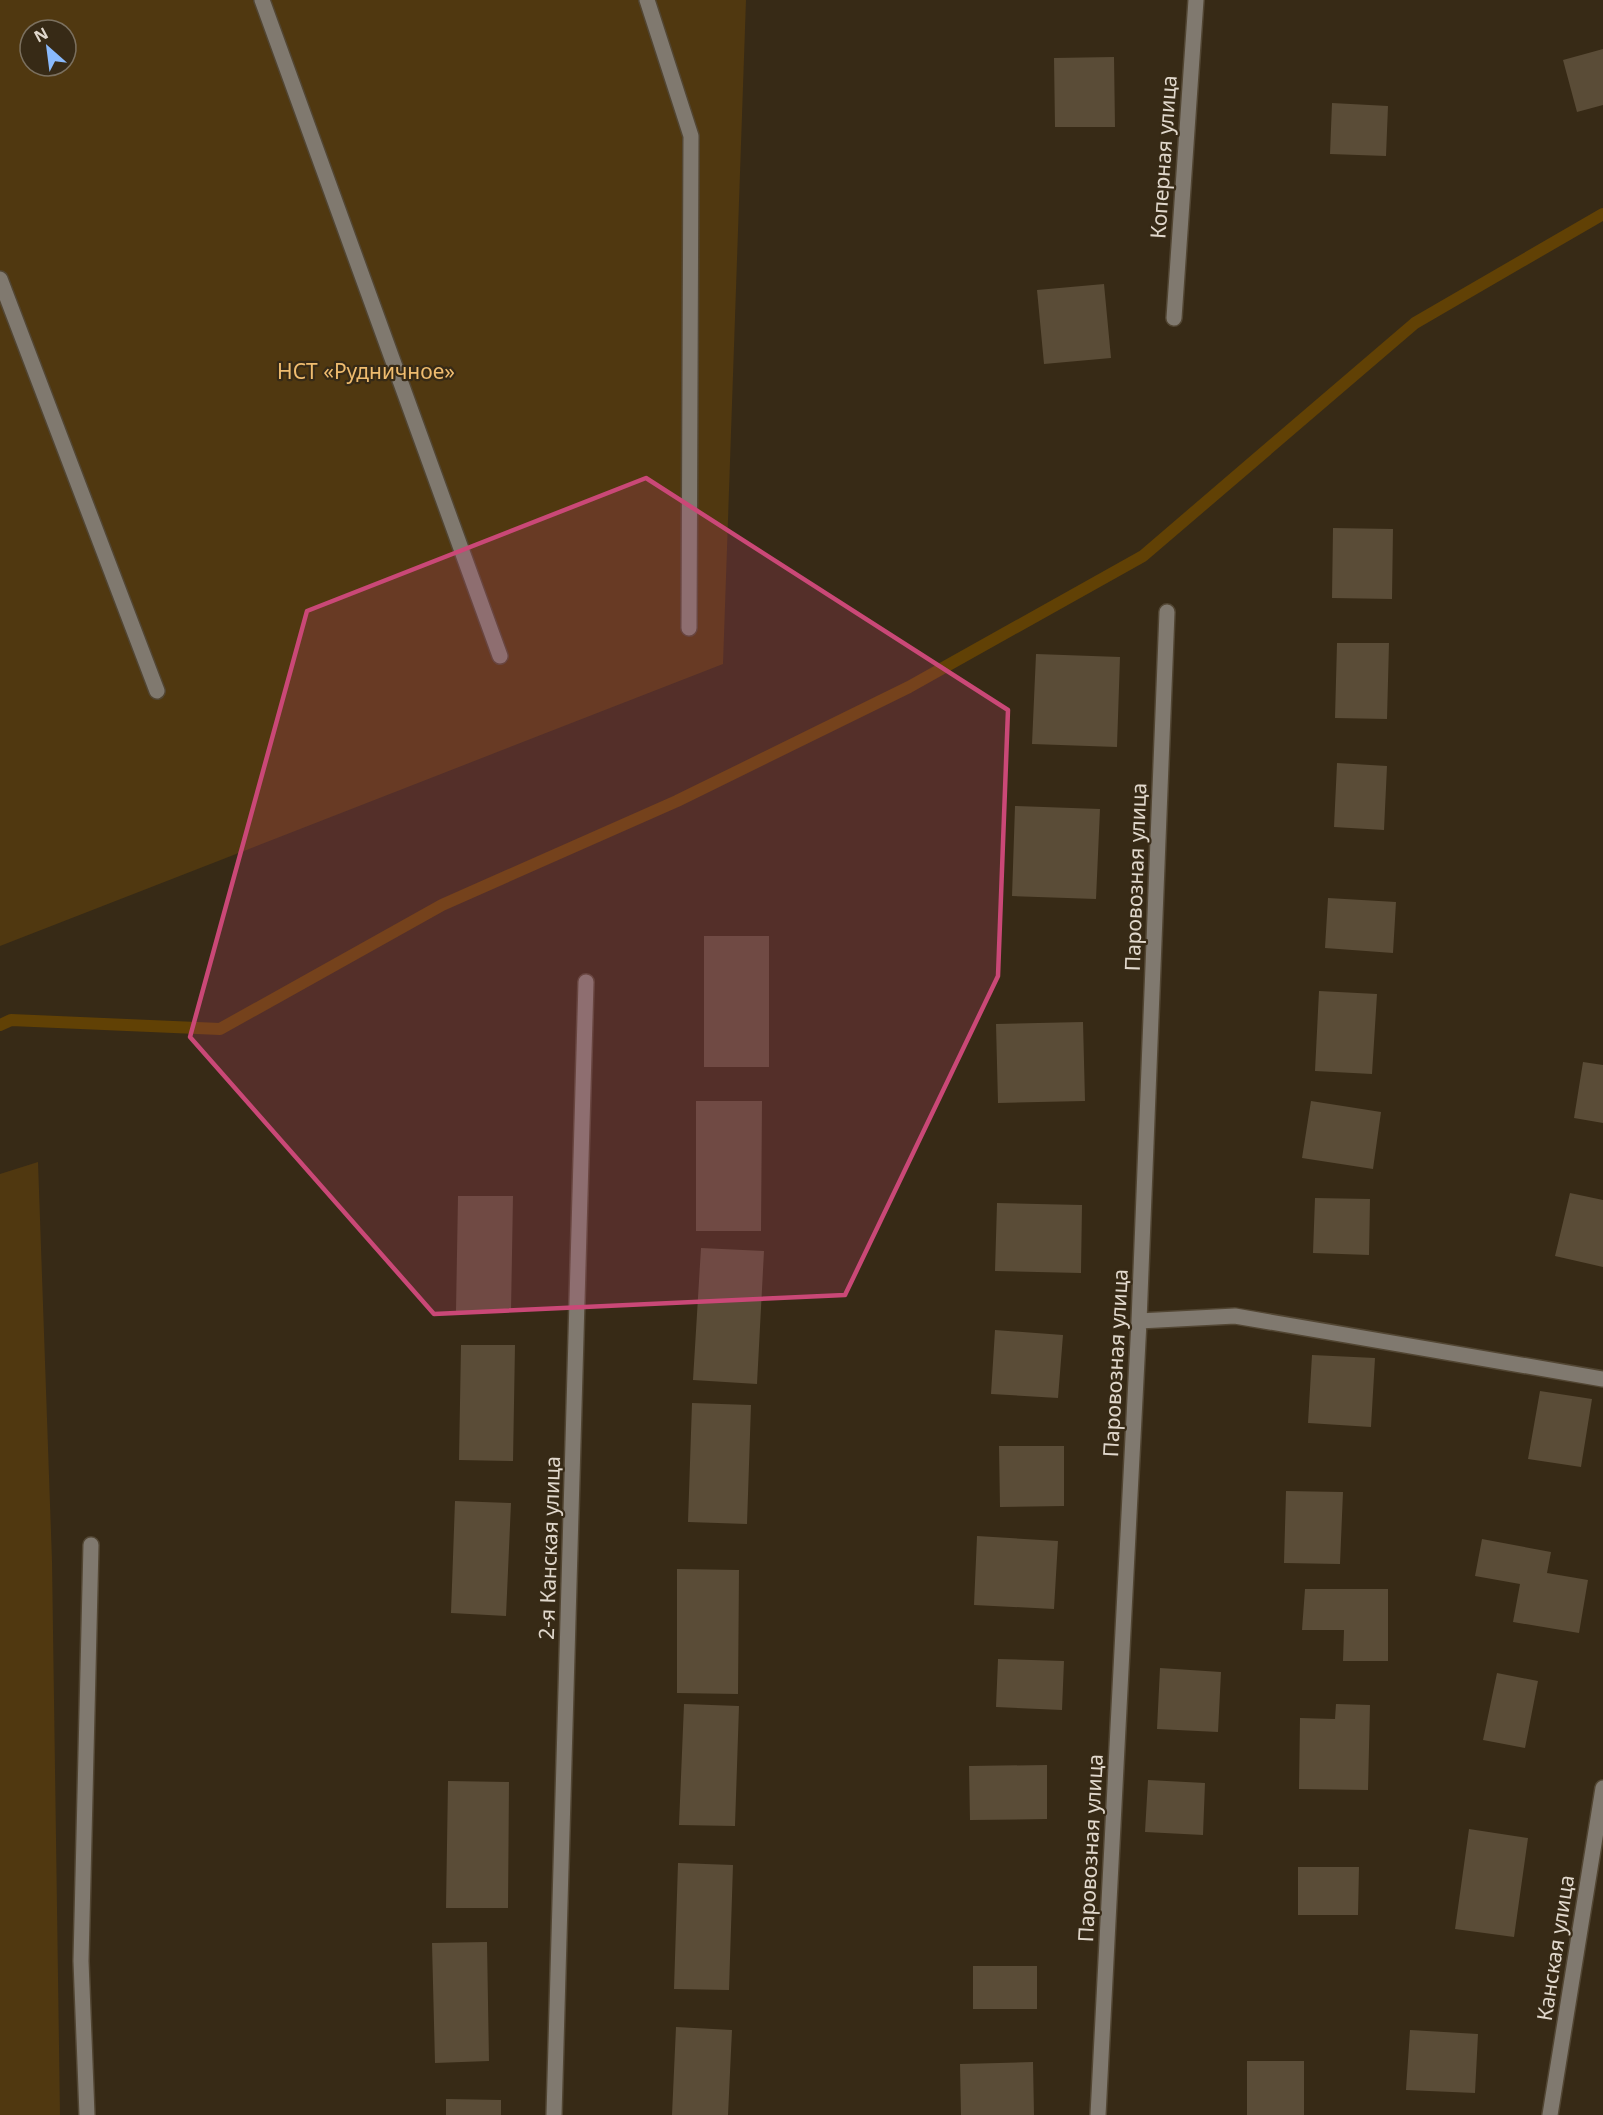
<svg xmlns="http://www.w3.org/2000/svg" width="1603" height="2115" viewBox="0 0 1603 2115" font-family="'Noto Sans',sans-serif">
  <rect width="100%" height="100%" fill="#372a16"/>
  <!-- green -->
  <path fill="#503810" fill-rule="evenodd" d="M0,0H746L723,664L0,946ZM30,30H66V66H30Z
    M38,1162L52,1561L60,2115H0V1174Z"/>
  <g fill="none" stroke-linecap="round" stroke-linejoin="round">
    <!-- stream -->
    <path stroke="#614105" stroke-width="12" d="M0,1025L11,1020L220,1029L442,905L677,801L909,687L1143,556L1415,323L1603,214"/>
  </g>
  <!-- building -->
  <path fill="#5a4c37" d="M1603,49V105L1577,112L1563,60Z
    M1114,57L1115,127H1055L1054,58Z
    M1332,103L1388,106L1386,156L1330,154Z
    M1104,284L1111,358L1044,364L1037,290Z
    M1333,528L1393,529L1392,599L1332,598Z
    M1337,643H1389L1387,719L1335,718Z
    M1036,654L1120,657L1117,747L1032,744Z
    M1337,763L1387,766L1384,830L1334,827Z
    M1015,806L1100,809L1096,899L1012,896Z
    M1328,898L1396,902L1393,953L1325,948Z
    M704,936H769V1067H704Z
    M1319,991L1377,994L1372,1074L1315,1071Z
    M1083,1022L1085,1101L998,1103L996,1024Z
    M1583,1062L1603,1065V1123L1574,1118Z
    M696,1101H762L761,1231H696Z
    M1311,1101L1381,1112L1373,1169L1302,1158Z
    M1570,1193L1603,1200V1267L1555,1256Z
    M458,1196H513L511,1312L456,1311Z
    M1315,1198L1370,1199L1369,1255L1313,1253Z
    M997,1203L1082,1205L1081,1273L995,1271Z
    M701,1248L764,1251L757,1384L693,1380Z
    M995,1330L1063,1335L1058,1398L991,1394Z
    M461,1345H515L513,1461L459,1460Z
    M1312,1355L1375,1358L1371,1427L1308,1423Z
    M1540,1391L1592,1399L1581,1467L1528,1459Z
    M692,1403L751,1405L747,1524L688,1522Z
    M999,1446H1064V1506L1000,1507Z
    M1286,1491L1343,1492L1340,1564L1284,1563Z
    M455,1501L511,1503L506,1616L451,1613Z
    M977,1536L1058,1541L1054,1609L974,1605Z
    M1482,1539L1551,1552L1547,1573L1588,1580L1579,1633L1513,1622L1520,1584L1475,1576Z
    M677,1569L739,1570L738,1694L677,1693Z
    M1305,1589H1388V1661H1343L1344,1630H1302Z
    M998,1659L1064,1661L1062,1710L996,1707Z
    M1160,1668L1221,1672L1218,1732L1157,1729Z
    M1497,1673L1538,1681L1525,1748L1483,1740Z
    M684,1704L739,1706L735,1826L679,1825Z
    M1336,1704L1370,1705L1368,1790L1299,1789L1300,1718L1335,1719Z
    M1047,1765V1819L970,1820L969,1766Z
    M1148,1780L1205,1783L1203,1835L1145,1832Z
    M448,1781L509,1782L508,1908H446Z
    M1469,1829L1528,1838L1514,1937L1455,1929Z
    M678,1863L733,1865L729,1990L674,1989Z
    M1298,1867H1359L1358,1915H1298Z
    M487,1942L489,2061L435,2063L432,1943Z
    M973,1966H1037V2009H973Z
    M676,2027L732,2030L728,2115H672Z
    M1410,2030L1478,2034L1475,2093L1406,2090Z
    M1247,2061H1304V2115H1247Z
    M1033,2062L1034,2115H961L960,2064Z
    M446,2099L501,2100V2115H446Z"/>
  <g fill="none" stroke-linecap="round" stroke-linejoin="round">
    <defs>
      <path id="minor" d="M262,0L500,656
        M647,0L691,136L689,628
        M0,279L157,691
        M1174,318L1196,0
        M1139,1321L1235,1316L1603,1379
        M87,2115L81,1961L91,1545
        M554,2115L586,982
        M1098,2115L1139,1321L1167,612
        M1550,2115L1603,1788"/>
    </defs>
    <!-- minor casing -->
    <use href="#minor" stroke="#524633" stroke-width="18"/>
    <!-- minor -->
    <use href="#minor" stroke="#80796f" stroke-width="15"/>
  </g>
  <!-- marked area -->
  <path fill="#ca4877" fill-opacity="0.2" stroke="#ca4877" stroke-width="4.5" stroke-linejoin="round" d="M646,478L1008,710L998,976L845,1295L434,1314L190,1037L307,611Z"/>
  <g text-anchor="middle" stroke-width="4.5" stroke-linejoin="round" paint-order="stroke">
    <!-- street labels -->
    <g font-size="21" fill="#e1d8cc" stroke="#372a16">
      <text transform="translate(1164 157) rotate(-86)" y="7">Коперная улица</text>
      <text transform="translate(1136 877) rotate(-88)" y="7">Паровозная улица</text>
      <text transform="translate(1116 1363) rotate(-87)" y="7">Паровозная улица</text>
      <text transform="translate(550 1548) rotate(-88)" y="7">2-я Канская улица</text>
      <text transform="translate(1091 1848) rotate(-87)" y="7">Паровозная улица</text>
      <text transform="translate(1556 1948) rotate(-81)" y="7">Канская улица</text>
    </g>
    <!-- park labels -->
    <g font-size="21" fill="#efbc6f" stroke="#372a16">
      <text x="366" y="379">НСТ «Рудничное»</text>
    </g>
  </g>
  <!-- north arrow -->
  <g transform="translate(48 48) rotate(332)"><circle r="28" fill="#372a16" stroke="#7b705f" stroke-width="1.5"/>
  <path d="M0-4.5L10 22L0 15L-10 22Z" fill="#8abafc"/>
  <text y="-9" font-size="16" font-weight="bold" text-anchor="middle" fill="#e1d8cc">N</text>
  </g>
</svg>
